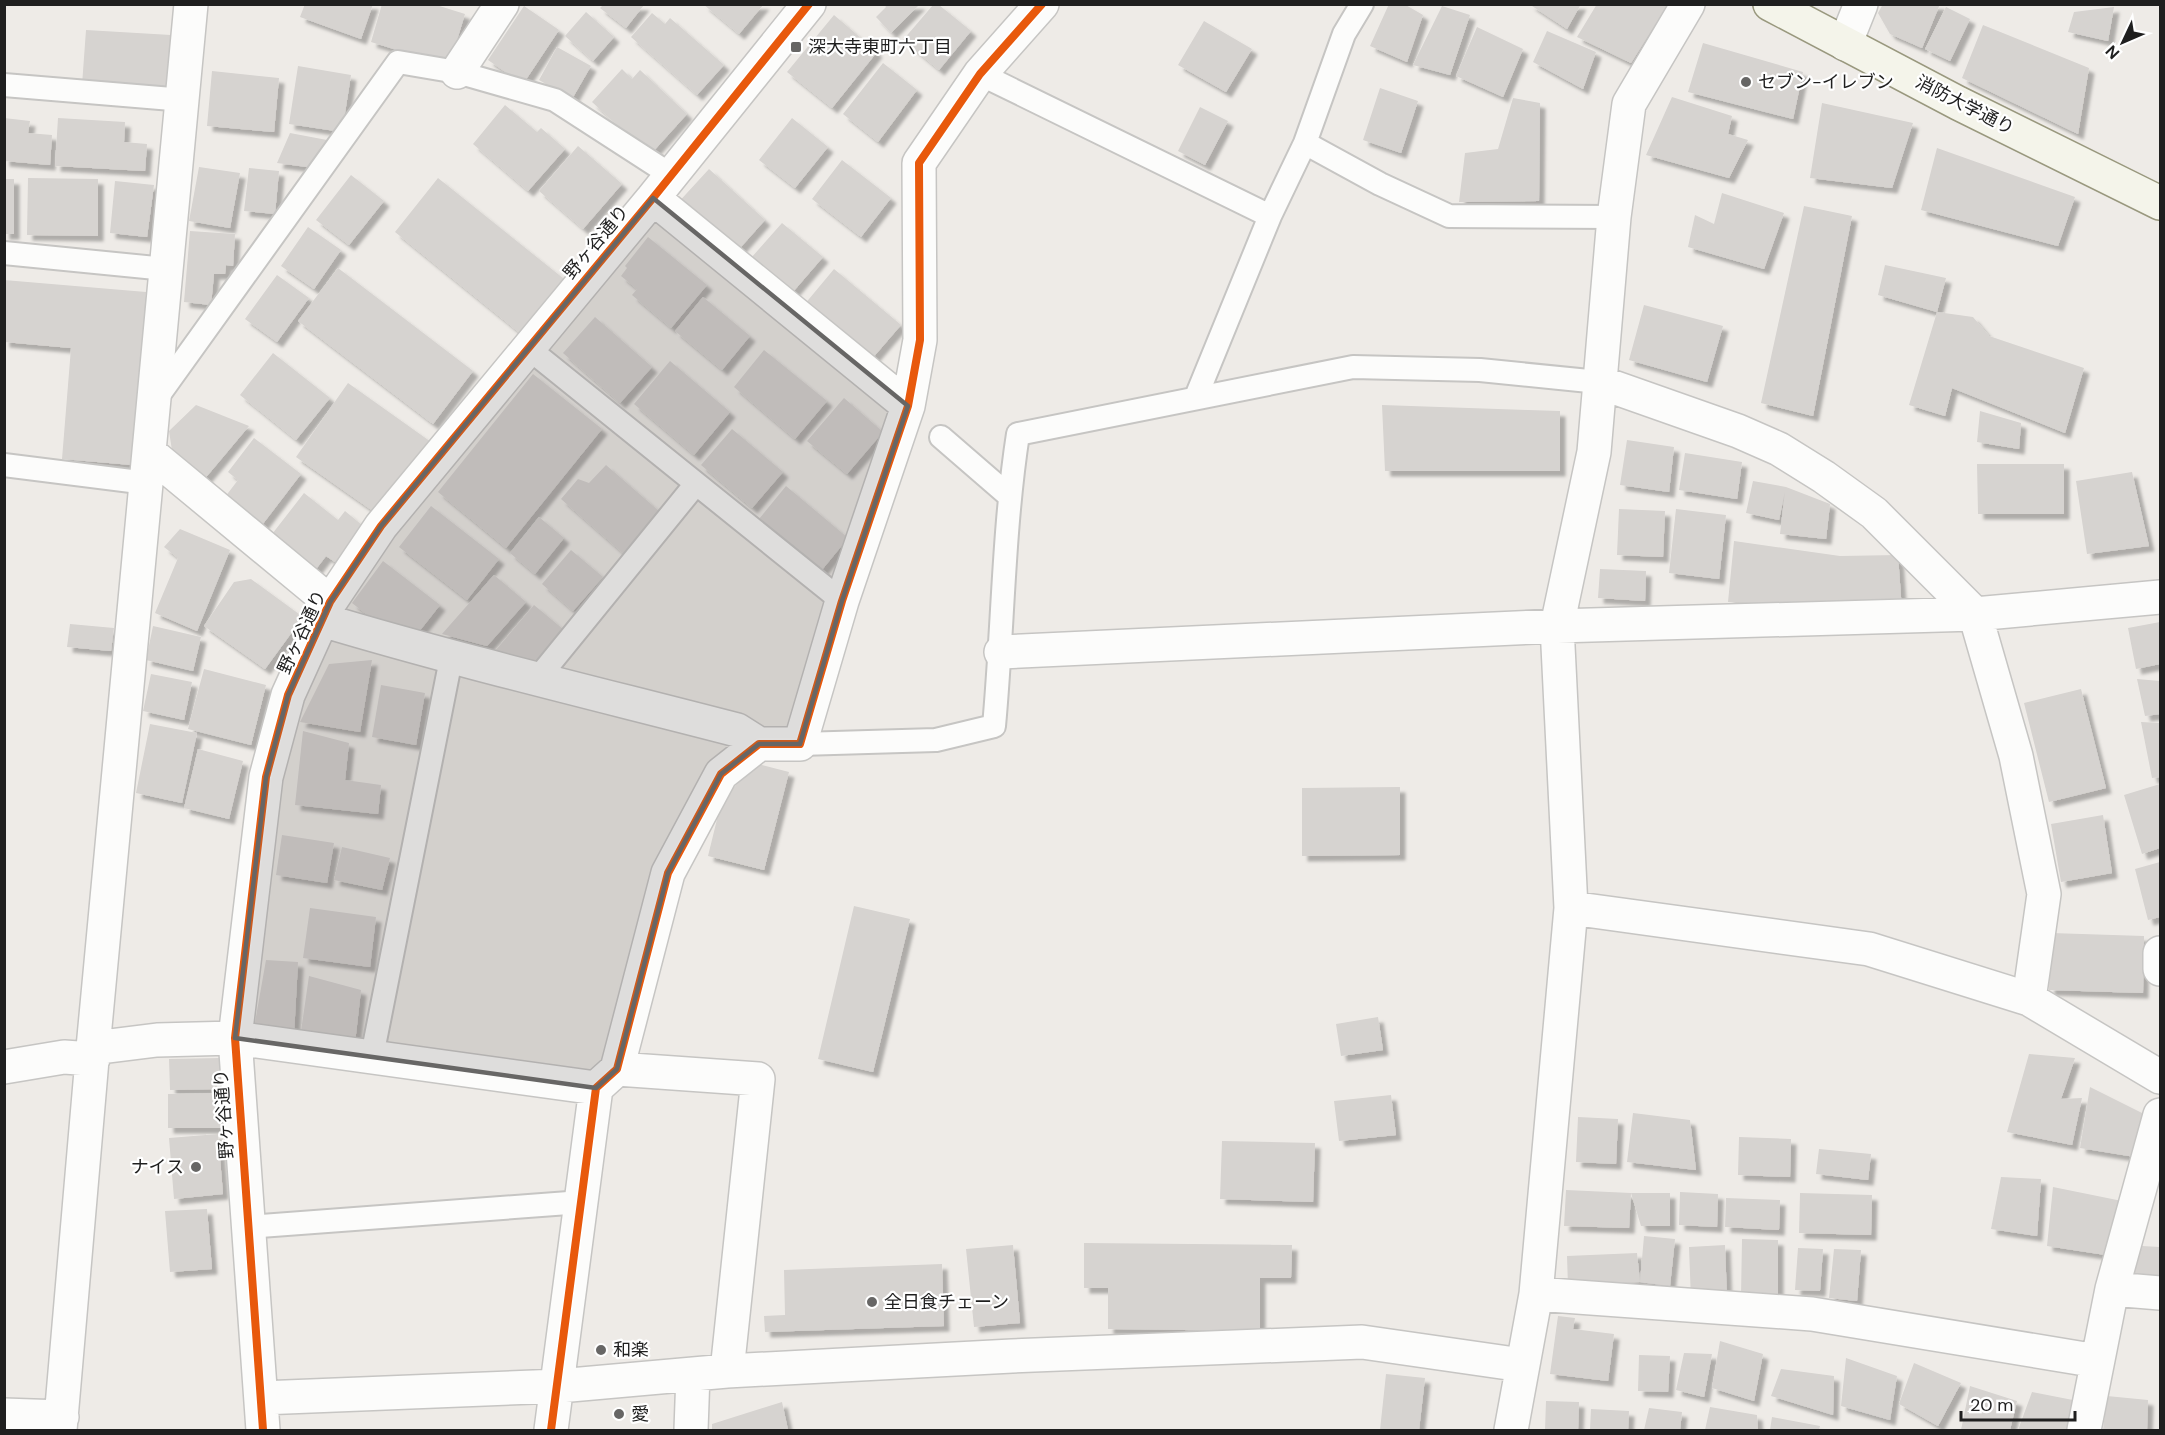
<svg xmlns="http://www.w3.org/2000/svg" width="2165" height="1435" viewBox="0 0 2165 1435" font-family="'DM Sans','Noto Sans JP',sans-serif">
  <defs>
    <filter id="shadow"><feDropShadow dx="5.5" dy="5.5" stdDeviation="1.5" flood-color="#0004"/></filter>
  </defs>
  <rect width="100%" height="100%" fill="#eeebe7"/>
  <!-- building -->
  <path fill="#d6d3d0" filter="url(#shadow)" d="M305,4H373L361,39L300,17Z
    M382,4H433L465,14L449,66L371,42Z
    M703,4H764L739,34Z
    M884,4H920L891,33L876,17L886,7Z
    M1389,4H1404L1423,15L1407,62L1370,46Z
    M1529,4H1581L1567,29Z
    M1597,4H1668L1631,63L1577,37Z
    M1883,4H1940L1922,48L1890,34L1878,13Z
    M603,5H644L626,28L600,8Z
    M933,5H939L971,31L939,70L903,40Z
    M524,6L559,30L523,84L488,60Z
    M1442,6L1470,15L1450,75L1413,65Z
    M1946,7L1970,19L1950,61L1925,49Z
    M2114,7L2108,41L2068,32L2074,12Z
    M586,12L614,37L593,61L565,36Z
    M652,13L665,24L670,18L724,65L697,95L631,37Z
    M834,15L877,52L832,108L787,72Z
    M1204,21L1252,49L1226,92L1178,65Z
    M1983,25L2089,68L2078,134L1962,78Z
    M1477,27L1523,49L1503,97L1456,76Z
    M86,30L171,35L167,90L82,85Z
    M1547,31L1596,52L1583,89L1533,62Z
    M1703,43L1803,72L1793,119L1688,92Z
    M557,47L591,66L572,99L539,80Z
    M883,63L917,90L878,142L843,114Z
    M298,66L351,75L342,132L289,124Z
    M622,69L632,79L640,70L687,114L650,155L592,102Z
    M212,71L279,78L274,132L207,126Z
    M1380,88L1418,101L1401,153L1363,140Z
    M1672,97L1732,116L1728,134L1748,140L1729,178L1646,155Z
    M1513,98L1540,103L1539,201L1459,202L1465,153L1498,149Z
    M1822,103L1913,123L1892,188L1810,178Z
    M505,105L537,132L541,128L565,149L528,191L473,144Z
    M1200,107L1228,121L1205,165L1178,151Z
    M4,118L30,121L28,133L52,135L50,165L4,161Z
    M58,118L125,122L124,142L147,144L145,171L55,166Z
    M792,118L828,147L795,188L759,160Z
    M290,133L327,140L307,167L277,163Z
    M578,146L622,184L583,229L539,191Z
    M1937,148L2075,197L2058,246L1921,210Z
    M842,160L891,198L861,237L812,199Z
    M199,167L240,173L230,228L189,221Z
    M249,168L279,171L275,214L244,211Z
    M709,169L765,220L732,257L675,206Z
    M351,175L384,201L349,245L316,220Z
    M28,178L98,179V236L27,235Z
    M438,178L569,283L526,338L395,232Z
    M4,179H14V234H4Z
    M115,181L154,185L147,237L110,233Z
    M1722,193L1784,213L1764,269L1688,247L1695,215L1714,224Z
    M1804,206L1852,216L1813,416L1761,403Z
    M782,223L823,257L792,293L751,258Z
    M308,227L341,250L314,289L281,266Z
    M190,231L235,234L233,266L226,265L225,274H214L211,305L184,302Z
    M648,237L707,285L671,328L632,295L637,289L621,276L627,268L625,266Z
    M1885,265L1946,278L1937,312L1878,295Z
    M338,268L473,371L433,424L298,321Z
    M834,269L901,325L870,361L804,305Z
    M277,275L309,298L277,342L245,319Z
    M4,280L146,292L132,465L62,459L71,348L4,342Z
    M703,297L750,336L722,370L675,331Z
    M1644,305L1723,326L1707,382L1629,360Z
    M1937,312L1973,317L1989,336L2084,368L2065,433L1952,388L1945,416L1909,405Z
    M595,317L652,367L620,403L563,353Z
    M764,350L827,401L795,439L734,387Z
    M273,353L330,398L296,440L240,395Z
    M670,361L730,412L694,455L634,404Z
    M533,374L602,429L506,548L438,492Z
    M348,383L431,442L380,516L296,457Z
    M844,398L883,432L847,474L807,441Z
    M196,405L249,426L202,482L173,457L169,431Z
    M1382,405L1560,411V471H1385Z
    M1980,411L2021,423L2019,449L1977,442Z
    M732,429L783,472L752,508L701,465Z
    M254,438L301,474L262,525L225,497L238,480L228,472Z
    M1627,440L1674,447L1669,492L1620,485Z
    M1685,453L1742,462L1737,499L1679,490Z
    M1977,464H2064V514H1978Z
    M606,465L660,512L624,554L561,499L578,479L589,483Z
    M2132,472L2149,546L2087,554L2076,481Z
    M1753,481L1786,487L1830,504L1826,539L1780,534L1785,491L1779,520L1746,513Z
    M786,486L848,538L821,571L759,519Z
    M304,493L338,520L345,511L363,526L335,562L326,556L313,573L269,538Z
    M431,506L499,559L467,600L399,547Z
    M1619,509L1665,511L1663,557L1617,555Z
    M1676,509L1726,515L1719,579L1669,573Z
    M539,517L564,538L535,574L510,553Z
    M180,529L230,550L197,631L155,613L178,558L164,547Z
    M1734,541L1840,556L1898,555L1902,611L1728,602Z
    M571,550L603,577L573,611L542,584Z
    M383,561L440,605L414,638L396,637L352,603Z
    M1600,569L1646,571L1645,601L1598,598Z
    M494,575L526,602L487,646L442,634Z
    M251,579L303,617L265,669L204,626L234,582Z
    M534,605L564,630L531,668L495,651Z
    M2160,622V664L2136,669L2128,628Z
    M70,624L114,628L111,651L67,647Z
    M153,626L201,637L193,671L146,660Z
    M372,660L360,732L300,722L329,664Z
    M204,669L266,685L251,745L188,729Z
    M151,674L192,682L184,720L143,711Z
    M2137,679L2160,681V714L2145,716Z
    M381,685L425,693L416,745L372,737Z
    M2081,689L2106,788L2049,802L2024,703Z
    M2141,722L2160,723V777L2152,778Z
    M150,724L197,733L182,803L136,793Z
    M303,731L349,743L345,780L381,785L378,814L295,805Z
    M198,749L243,761L229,819L184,808Z
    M758,764L789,772L764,870L708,856L722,799Z
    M2160,784V848L2142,854L2124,795Z
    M1400,787V855L1302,856V788Z
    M2103,815L2112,873L2061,882L2051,824Z
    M282,835L334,843L327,883L276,875Z
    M342,847L390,858L382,890L334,880Z
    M2160,862V917L2148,920L2135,869Z
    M854,906L910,919L873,1072L818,1059Z
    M310,908L376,917L370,967L303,958Z
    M2051,933L2144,936L2143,993L2049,990Z
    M266,960L298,962L294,1035L254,1028Z
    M309,976L361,990L355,1043L300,1038Z
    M1378,1017L1383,1050L1341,1056L1336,1024Z
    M2029,1054L2075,1058L2061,1099L2082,1098L2072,1145L2007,1132Z
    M220,1058V1089L170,1090L169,1059Z
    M2090,1087L2150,1117L2141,1158L2080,1148Z
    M221,1093V1128H168V1094Z
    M1391,1095L1396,1135L1339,1141L1334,1101Z
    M1633,1113L1690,1120L1696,1170L1627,1162Z
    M1578,1117L1618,1119L1616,1164L1576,1162Z
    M218,1134L223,1194L174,1199L169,1138Z
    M1739,1137L1791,1139L1790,1177L1738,1175Z
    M1222,1141L1315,1143L1313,1202L1220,1199Z
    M1819,1149L1871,1154L1868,1180L1816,1174Z
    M2001,1177L2041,1179L2037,1236L1991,1229Z
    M2053,1187L2122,1201L2112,1256L2047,1246Z
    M1566,1190L1631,1193L1629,1228L1564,1226Z
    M1680,1192L1718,1194L1717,1227L1679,1225Z
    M1631,1193H1670V1226H1641Z
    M1800,1193L1872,1195L1871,1235L1799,1233Z
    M1726,1198L1780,1200L1779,1230L1725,1227Z
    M207,1209L212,1269L170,1272L165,1211Z
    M1644,1236L1675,1239L1670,1286L1640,1282L1568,1286L1567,1256L1637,1253L1640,1282Z
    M1742,1239L1778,1240V1298L1741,1297Z
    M1084,1243L1292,1245L1291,1278H1260V1331L1108,1329V1288H1084Z
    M1013,1245L1020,1323L974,1327L966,1249Z
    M1725,1245L1727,1299L1691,1300L1689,1247Z
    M2142,1246L2160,1247V1278L2133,1276Z
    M1798,1248L1823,1249L1820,1291L1795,1290Z
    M1834,1249L1861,1250L1857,1301L1829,1298Z
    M942,1264L944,1326L765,1332L764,1316L785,1315L784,1270Z
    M1558,1316L1575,1318L1573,1329L1614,1334L1608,1381L1550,1374Z
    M1720,1341L1763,1354L1754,1401L1712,1388Z
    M1684,1353L1712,1354L1704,1397L1676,1390Z
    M1639,1355L1670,1356L1668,1392L1638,1391Z
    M1846,1358L1897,1376L1890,1420L1841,1406Z
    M1914,1363L1961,1383L1938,1426L1899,1404Z
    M1781,1369L1834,1376L1833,1415L1771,1396Z
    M1386,1374L1425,1378L1419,1430H1380Z
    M1970,1386L2017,1401L2010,1430H1961Z
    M2032,1392L2078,1401L2077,1430H2018Z
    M2107,1396L2148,1400L2147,1430H2103Z
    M1546,1401L1579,1402L1578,1430H1545Z
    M782,1402L788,1430H712V1424Z
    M1710,1407L1757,1415L1758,1430H1705Z
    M1649,1408L1682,1412L1680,1430H1644Z
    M1591,1409L1629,1411L1628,1430H1590Z
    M1772,1417L1820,1426L1819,1430H1770Z"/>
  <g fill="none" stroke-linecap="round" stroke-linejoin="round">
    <defs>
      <path id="lane" d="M980,74L1270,216
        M4,85L184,100
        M1305,143L1380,184L1449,216L1614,217
        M4,253L166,269
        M528,348L842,601
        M1196,397L1270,216L1305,143L1344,34L1362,4
        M156,399L398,62L457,72L555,100L671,175
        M941,437L1008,495
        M4,465L147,483
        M538,678L695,485
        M800,744L936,740L994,726C1003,629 1003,531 1018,434L1353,367L1480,370L1599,382
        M372,1056L451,659
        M247,1227L582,1202"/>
      <path id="street" d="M1845,44L1861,4
        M457,72L502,4
        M653,198L908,406
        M1599,382L1738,431L1779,449L1824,477L1874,513L1975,614L2016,756L2044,894L2029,999
        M151,454L330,602
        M322,620C459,661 598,694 737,730L759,744
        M1001,652L1557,626L1975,614L2160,597
        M1571,908L1869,949L2029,999L2160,1077
        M2160,953V969
        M93,1048L157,1040L235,1038L596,1088
        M4,1067L64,1057L93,1059
        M617,1069L758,1079L727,1371
        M2112,1289L2160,1293
        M1536,1294L1812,1314L2097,1361
        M261,1398L559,1386L727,1371L1012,1356L1362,1342L1522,1365
        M4,1415L62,1417
        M60,1430L93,1048L191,4
        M263,1430L235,1038L266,777L288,695L330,602L381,526L653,198L809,4
        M551,1430L596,1088L617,1069L668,873L721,774L759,744H800L842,601L908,406L920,340L919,163L980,74L1042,4
        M691,1430L693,1374
        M1511,1430L1536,1294L1571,908L1557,626L1594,452L1614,217L1629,104L1688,4
        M2084,1430L2112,1289L2160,1115"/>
      <path id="secondary" d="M1770,4L1958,103L2160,203"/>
    </defs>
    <!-- lane casing -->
    <use href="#lane" stroke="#c6c5c3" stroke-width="26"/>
    <!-- street casing -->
    <use href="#street" stroke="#c6c5c3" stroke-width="36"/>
    <!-- secondary casing -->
    <use href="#secondary" stroke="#99987e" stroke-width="36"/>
    <!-- lane -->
    <use href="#lane" stroke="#fcfcfb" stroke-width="22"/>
    <!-- street -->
    <use href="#street" stroke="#fcfcfb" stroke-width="33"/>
    <!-- secondary -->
    <use href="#secondary" stroke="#f4f4ea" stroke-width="33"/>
    <defs>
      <path id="cycleway" d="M263,1430L235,1038L266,777L288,695L330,602L381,526L653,198L809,4
        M551,1430L596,1088L617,1069L668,873L721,774L759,744H800L842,601L908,406L920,340L919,163L980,74L1042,4"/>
    </defs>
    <!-- cycleway casing -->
    <use href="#cycleway" stroke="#fff" stroke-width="11"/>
    <!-- cycleway -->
    <use href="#cycleway" stroke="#e8590c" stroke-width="8"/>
  </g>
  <!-- marked area -->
  <path fill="#676665" fill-opacity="0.2" stroke="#676665" stroke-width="4.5" stroke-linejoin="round" d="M653,198L908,406L842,601L800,744H759L721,774L668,873L617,1069L596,1088L235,1038L266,777L288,695L330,602L381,526Z"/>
  <!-- markers -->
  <g fill="#676665" stroke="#fff" stroke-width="2">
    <rect x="790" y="41" width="12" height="12" rx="3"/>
    <circle cx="1746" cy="82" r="6"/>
    <circle cx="196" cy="1167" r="6"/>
    <circle cx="872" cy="1302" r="6"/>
    <circle cx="601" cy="1350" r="6"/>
    <circle cx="619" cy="1414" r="6"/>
  </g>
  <g text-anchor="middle" stroke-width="4.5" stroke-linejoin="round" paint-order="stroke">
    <!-- poi labels -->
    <g font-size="18" fill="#1f1f1f" stroke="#fff" text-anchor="start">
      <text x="808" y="53">深大寺東町六丁目</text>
      <text x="1758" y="88">セブン-イレブン</text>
      <text x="184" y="1173" text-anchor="end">ナイス</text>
      <text x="884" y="1308">全日食チェーン</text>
      <text x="613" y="1356">和楽</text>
      <text x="631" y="1420">愛</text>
    </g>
    <!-- street labels -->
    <g font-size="18" fill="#1f1f1f" stroke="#fff">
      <text transform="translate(1965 105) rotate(27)" y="6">消防大学通り</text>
      <text transform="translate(596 242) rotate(-50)" y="6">野ヶ谷通り</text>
      <text transform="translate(302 632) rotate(-65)" y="6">野ヶ谷通り</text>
      <text transform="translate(224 1114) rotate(-94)" y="6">野ヶ谷通り</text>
    </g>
  </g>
  <!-- border -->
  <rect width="2165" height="1435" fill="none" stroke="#1f1f1f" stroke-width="12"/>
  <!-- north arrow -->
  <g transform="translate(2123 42) rotate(226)" stroke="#ffffff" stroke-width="4.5" paint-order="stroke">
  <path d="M0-4.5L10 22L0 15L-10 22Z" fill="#1f1f1f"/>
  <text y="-9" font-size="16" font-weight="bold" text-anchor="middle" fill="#1f1f1f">N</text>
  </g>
  <!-- scale -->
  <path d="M1961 1411v9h114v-9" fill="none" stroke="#1f1f1f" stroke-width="3"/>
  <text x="1970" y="1411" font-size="18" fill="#1f1f1f" stroke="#ffffff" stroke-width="4.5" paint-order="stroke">20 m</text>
</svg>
